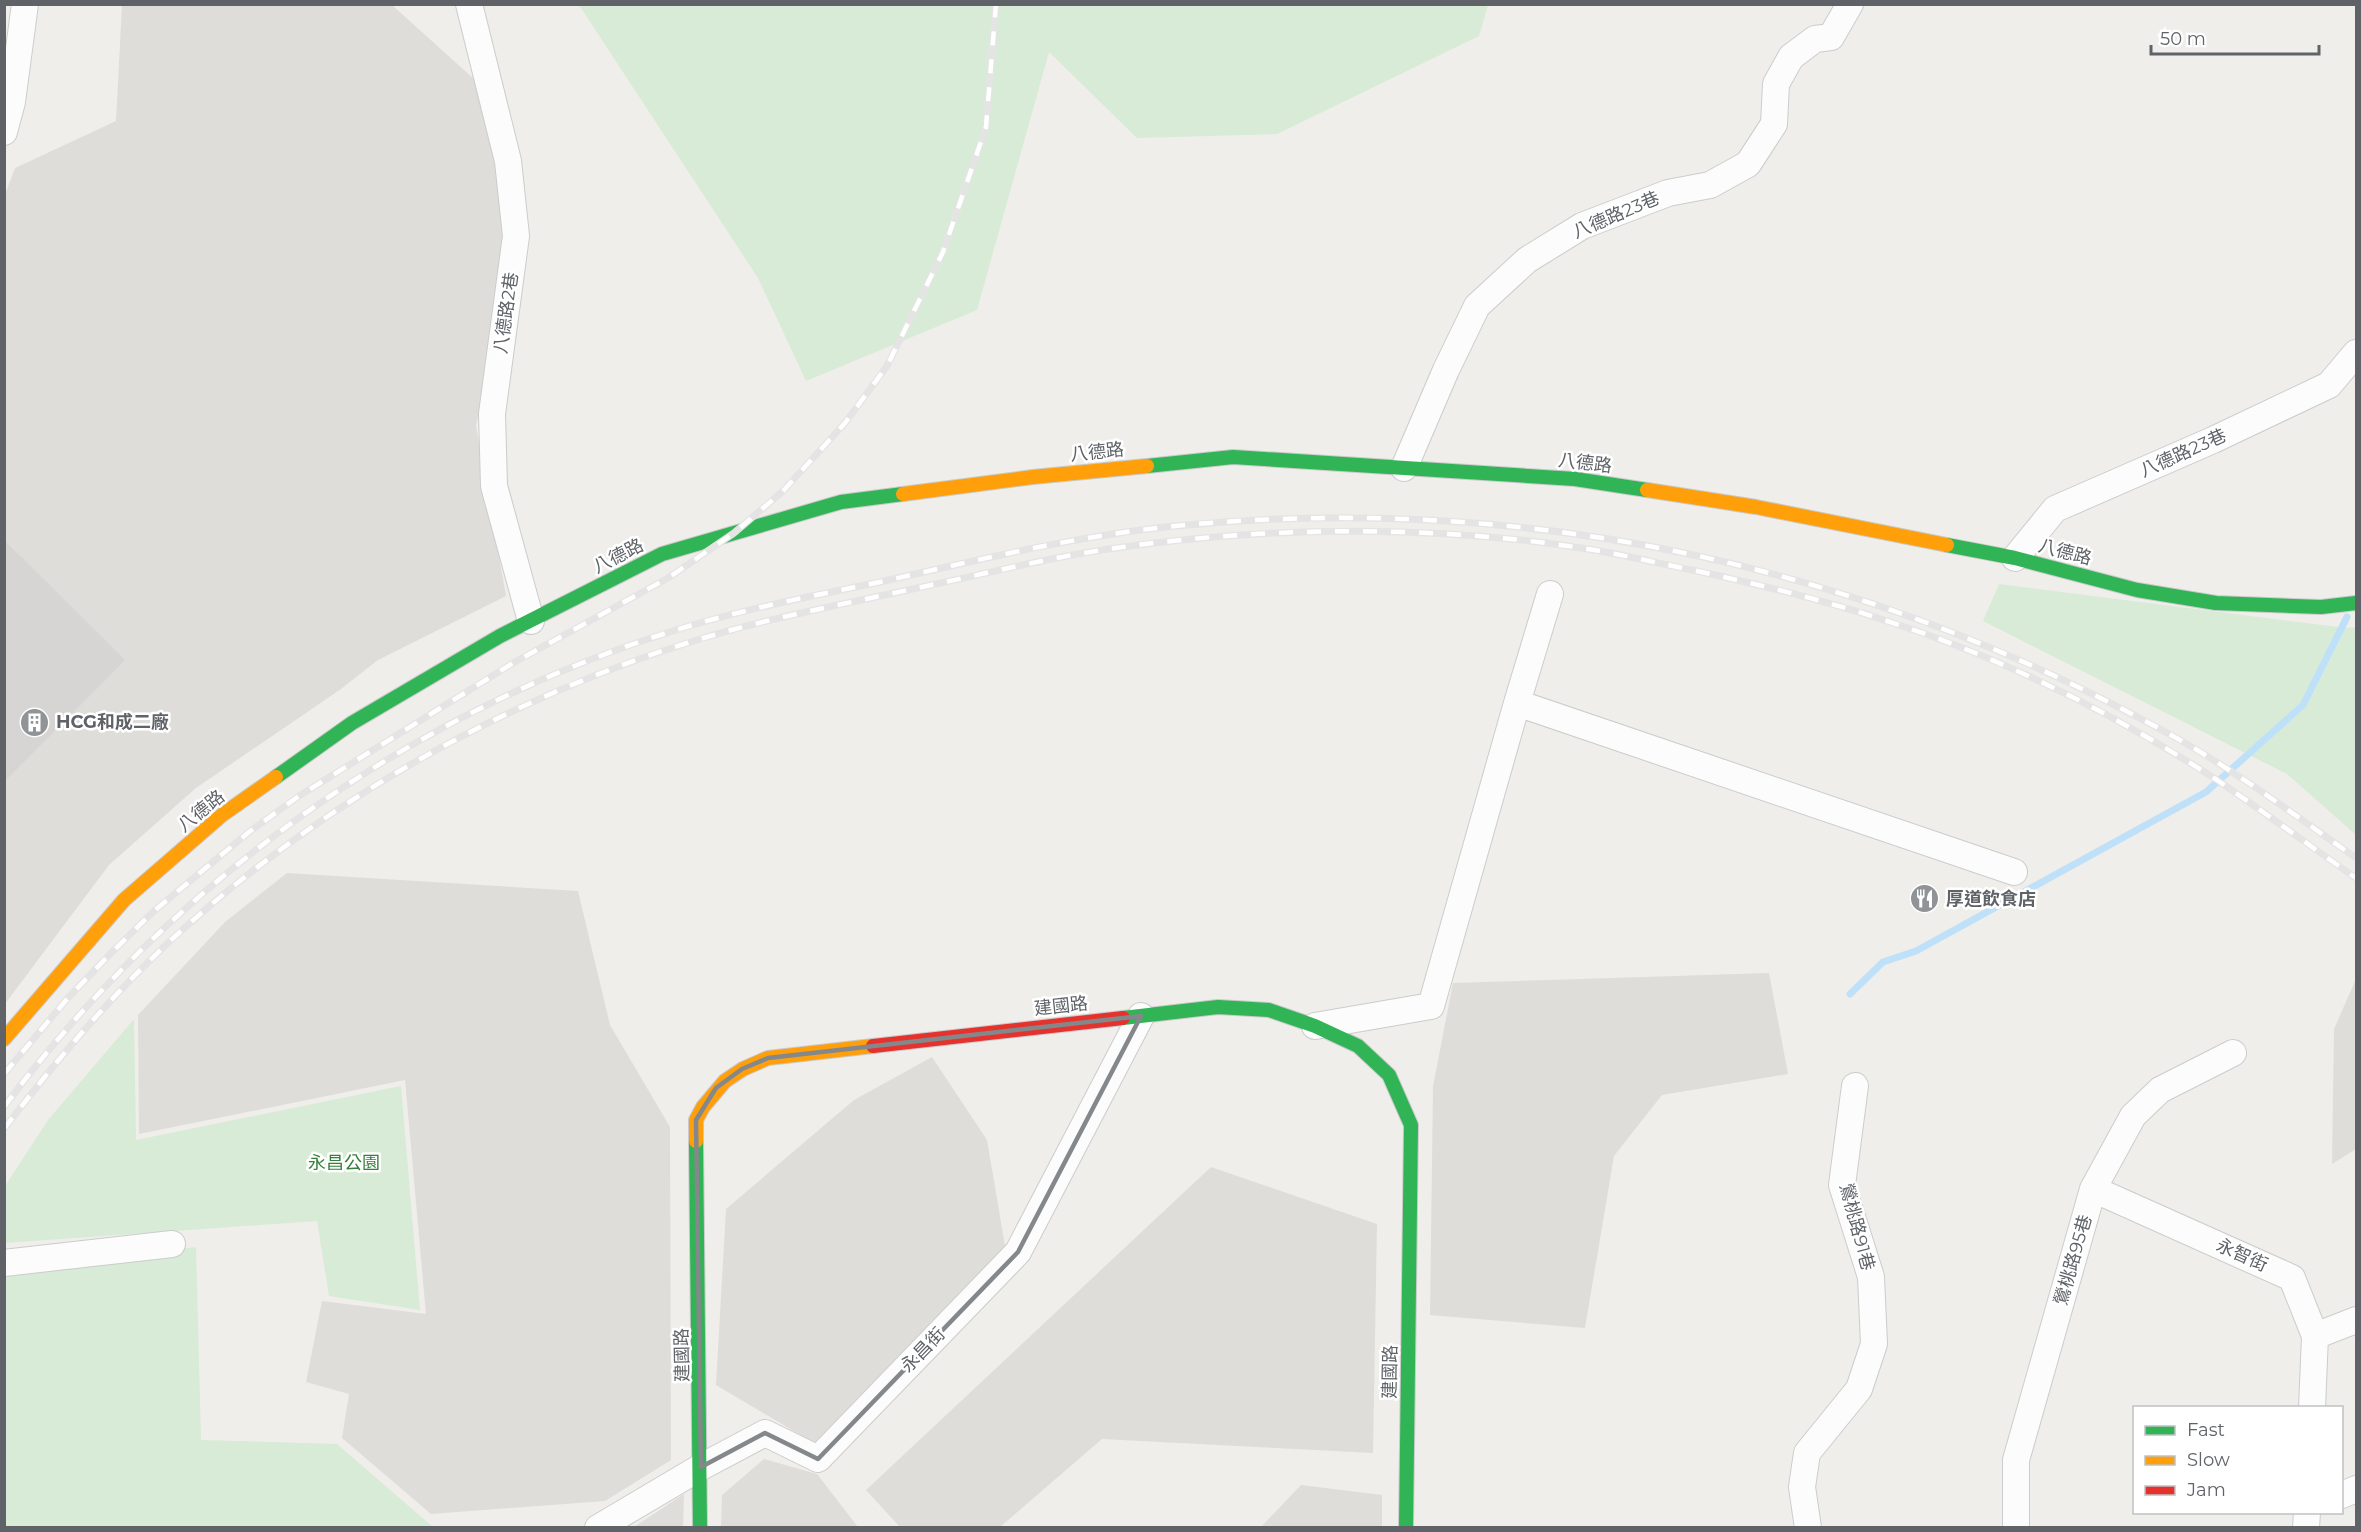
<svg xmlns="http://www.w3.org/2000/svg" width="2361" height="1532" viewBox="0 0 2361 1532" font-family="Montserrat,'Noto Sans TC',sans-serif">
  <rect width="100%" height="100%" fill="#efeeea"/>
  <!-- industrial -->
  <path fill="#dfddda" d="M122,5H392L494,97L510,263L476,426L506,596L378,660L341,689L196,788L109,865L5,1004L4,197L15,168L116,121Z
    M287,873L578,891L610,1025L670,1127L671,1460L605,1501L431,1514L342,1438L349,1394L306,1382L322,1301L426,1314L405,1080L139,1134L138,1015L225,922Z
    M1769,973L1788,1074L1662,1095L1614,1156L1585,1328L1430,1315L1433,1086L1453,983Z
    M2356,979V1149L2332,1164L2334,1029Z
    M932,1057L987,1140L1005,1246L814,1443L716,1385L726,1209L854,1100Z
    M1211,1167L1377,1224L1373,1453L1102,1439L1000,1527H900L866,1490Z
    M764,1459L817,1474L858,1527H721L722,1495Z
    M1301,1485L1382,1495V1527H1261Z
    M684,1494L683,1527H634Z"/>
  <!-- green -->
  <path fill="#d8ebd6" d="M579,5H1488L1479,36L1277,134L1137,138L1049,52L977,310L806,381L758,278Z
    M1999,584L2346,628L2356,627V835L2287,774L1983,621Z
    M134,1019L136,1140L401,1086L420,1310L329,1296L317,1221L5,1243V1186L48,1120Z
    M196,1247L201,1440L337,1444L433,1527H5L4,1269Z"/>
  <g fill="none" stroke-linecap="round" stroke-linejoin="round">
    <!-- stream -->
    <path stroke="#bfe0f9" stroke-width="7" d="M1850,994L1883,962L1916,951L2206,792L2303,705L2347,617"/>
  </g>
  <!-- building -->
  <path fill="#d6d5d3" stroke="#deddd9" stroke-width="1.5" d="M4,539L126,660L4,783Z"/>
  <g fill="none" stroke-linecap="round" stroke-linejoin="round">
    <defs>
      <path id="street" d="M469,4L508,161L516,236L492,414L494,486L531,621
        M4,132L12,102L25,4
        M1404,468L1446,370L1477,306L1527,260L1582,226L1668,193L1710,185L1748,164L1774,124L1776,84L1791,57L1815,39L1831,37L1850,4
        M2015,558L2055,509L2213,440L2329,385L2356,353
        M1517,703L2014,872
        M1315,1026L1431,1006L1517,703L1550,594
        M2093,1189L2292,1278L2315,1336L2356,1320
        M4,1263L172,1244
        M2312,1408L2315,1336
        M2342,1495L2356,1489
        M598,1528L701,1467L765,1433L818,1459L1018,1252L1141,1016
        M1808,1528L1802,1487L1807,1453L1859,1389L1874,1344L1871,1277L1842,1185L1855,1086
        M2016,1528V1460L2093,1189L2133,1116L2160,1090L2233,1053
        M2306,1528L2307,1512"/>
      <path id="fast" d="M1147,466L1233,457L1575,479L1647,490
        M1947,545L2015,558L2137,590L2216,603L2321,607L2356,603
        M276,777L352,723L500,636L662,554L841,502L903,494
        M1123,1018L1218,1007L1269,1010L1315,1026L1358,1046L1389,1075L1411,1125L1406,1528
        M696,1141L700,1528"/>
      <path id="slow" d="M1647,490L1756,507L1947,545
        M903,494L1033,477L1147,466
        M4,1039L124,900L222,815L276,777
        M696,1141V1120L703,1107L725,1081L743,1069L768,1058L873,1046"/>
      <path id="jam" d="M873,1046L1123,1018"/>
    </defs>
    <!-- street casing -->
    <use href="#street" stroke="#cbcccc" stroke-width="28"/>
    <!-- fast casing -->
    <use href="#fast" stroke="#cacacb" stroke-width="16"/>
    <!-- slow casing -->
    <use href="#slow" stroke="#cacacb" stroke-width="16"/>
    <!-- jam casing -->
    <use href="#jam" stroke="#cacacb" stroke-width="16"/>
    <!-- street -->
    <use href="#street" stroke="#fdfcfc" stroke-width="26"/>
    <!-- fast -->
    <use href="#fast" stroke="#30b455" stroke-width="14"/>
    <!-- slow -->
    <use href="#slow" stroke="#ff9f0a" stroke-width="14"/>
    <!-- jam -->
    <use href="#jam" stroke="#e5322d" stroke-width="14"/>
    <defs>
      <path id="rail" d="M4,1074L67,999L110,954L154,911L249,832L299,796L513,663L668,578L734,533L783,491L845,423L887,366L943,252L986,127L996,4
        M4,1107C171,883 409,712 676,630C743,609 812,596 880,582C978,560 1075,536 1175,526C1525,492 1864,565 2171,735C2236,771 2296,816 2356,858
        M4,1129C54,1063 108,999 169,942C316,806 496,703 687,643C763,619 840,605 917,588C985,574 1054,556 1123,547C1274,526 1443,525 1594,550C1628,556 1662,564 1697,571C1761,585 1824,600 1887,621C2003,658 2115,714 2217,780C2264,812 2310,846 2356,878"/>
    </defs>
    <!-- rail casing -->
    <use href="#rail" stroke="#e4e4e4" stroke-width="7"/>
    <!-- rail -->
    <use href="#rail" stroke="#fff" stroke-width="4.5" stroke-dasharray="14" stroke-linecap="butt"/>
  </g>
  <!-- marked area -->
  <path fill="none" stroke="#84888a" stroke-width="4.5" stroke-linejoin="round" d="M1141,1016L1018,1252L818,1459L765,1433L701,1467L696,1120L716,1088L742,1069L768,1058Z"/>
  <!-- icons -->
  <defs>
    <symbol id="building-disc" viewBox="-11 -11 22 22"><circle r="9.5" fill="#919496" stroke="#fff"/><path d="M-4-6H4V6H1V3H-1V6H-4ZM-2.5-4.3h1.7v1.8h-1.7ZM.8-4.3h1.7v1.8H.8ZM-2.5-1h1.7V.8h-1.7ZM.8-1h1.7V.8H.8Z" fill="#fff"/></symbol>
    <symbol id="restaurant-disc" viewBox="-11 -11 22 22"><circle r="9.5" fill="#919496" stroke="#fff"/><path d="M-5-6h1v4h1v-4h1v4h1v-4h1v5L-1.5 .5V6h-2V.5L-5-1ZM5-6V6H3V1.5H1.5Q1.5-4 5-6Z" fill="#fff"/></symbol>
  </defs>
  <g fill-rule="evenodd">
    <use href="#building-disc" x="18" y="706" width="33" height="33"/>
    <use href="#restaurant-disc" x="1908" y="882" width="33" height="33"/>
  </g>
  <g text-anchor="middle" stroke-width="5" stroke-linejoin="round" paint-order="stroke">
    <!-- street labels -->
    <g font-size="18" fill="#5f6368" stroke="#fff">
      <text transform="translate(1616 215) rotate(-23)" y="6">八德路23巷</text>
      <text transform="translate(506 313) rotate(-82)" y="6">八德路2巷</text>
      <text transform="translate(1097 452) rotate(-6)" y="6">八德路</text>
      <text transform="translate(2183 453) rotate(-24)" y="6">八德路23巷</text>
      <text transform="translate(1585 463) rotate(7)" y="6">八德路</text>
      <text transform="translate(2065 552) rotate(15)" y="6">八德路</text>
      <text transform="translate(618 556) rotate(-27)" y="6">八德路</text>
      <text transform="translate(201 811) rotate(-39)" y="6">八德路</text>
      <text transform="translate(1061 1006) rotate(-6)" y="6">建國路</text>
      <text transform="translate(1857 1227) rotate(75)" y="6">鶯桃路91巷</text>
      <text transform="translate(2242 1255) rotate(24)" y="6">永智街</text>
      <text transform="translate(2073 1260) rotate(-74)" y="6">鶯桃路95巷</text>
      <text transform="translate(923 1350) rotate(-46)" y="6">永昌街</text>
      <text transform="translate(682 1355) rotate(-91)" y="6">建國路</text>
      <text transform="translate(1390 1372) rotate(-89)" y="6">建國路</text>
    </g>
    <!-- poi labels -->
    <g font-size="18" font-weight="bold" fill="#5f6368" stroke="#fff" text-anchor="start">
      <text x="56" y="728">HCG和成二廠</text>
      <text x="1946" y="905">厚道飲食店</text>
    </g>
    <!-- park labels -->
    <g font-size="18" fill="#348238" stroke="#fff">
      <text x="344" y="1169">永昌公園</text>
    </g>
  </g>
  <!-- border -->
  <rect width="2361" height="1532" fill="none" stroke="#5f6368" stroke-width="12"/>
  <!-- legend -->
  <rect x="2133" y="1406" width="210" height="108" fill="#ffffff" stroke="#bfc1c3" stroke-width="1.5"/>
  <rect x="2145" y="1426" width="30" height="9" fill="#30b455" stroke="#bfc1c3" stroke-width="1.5"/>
  <text x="2187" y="1436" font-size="18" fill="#5f6368">Fast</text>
  <rect x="2145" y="1456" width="30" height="9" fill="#ff9f0a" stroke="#bfc1c3" stroke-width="1.5"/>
  <text x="2187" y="1466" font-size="18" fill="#5f6368">Slow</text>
  <rect x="2145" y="1486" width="30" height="9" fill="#e5322d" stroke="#bfc1c3" stroke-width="1.5"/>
  <text x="2187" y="1496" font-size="18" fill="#5f6368">Jam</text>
  <!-- scale -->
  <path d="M2151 45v9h168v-9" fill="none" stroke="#5f6368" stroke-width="3"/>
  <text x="2160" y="45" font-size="18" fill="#5f6368" stroke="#ffffff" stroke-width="4.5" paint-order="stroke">50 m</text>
</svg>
